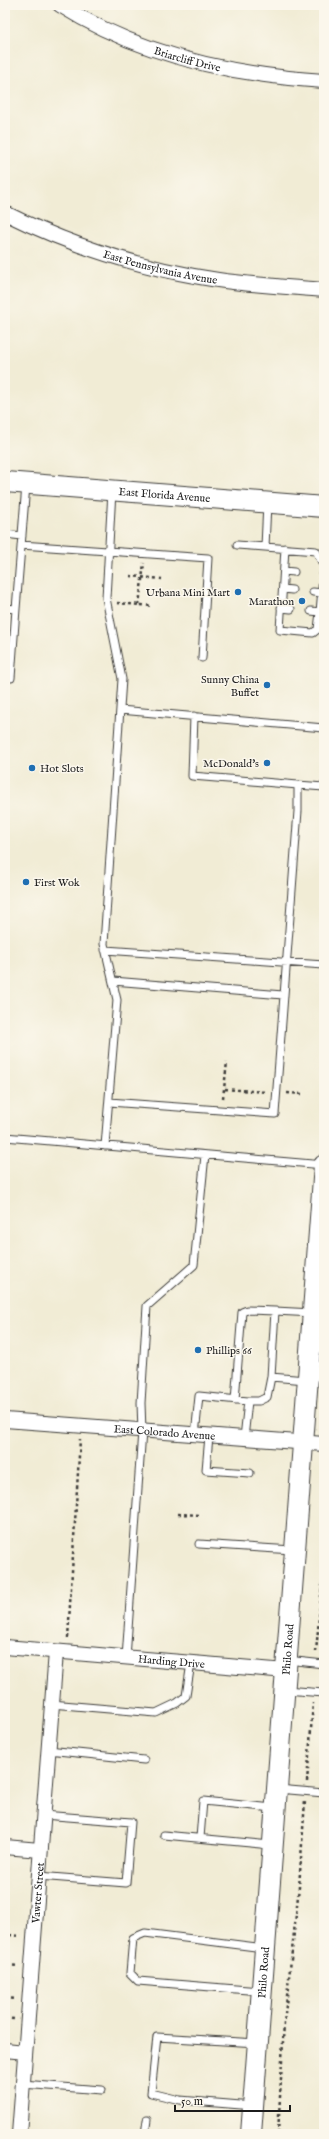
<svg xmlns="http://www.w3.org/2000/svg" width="329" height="2139" viewBox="0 0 329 2139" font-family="'IM FELL English',serif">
  <rect width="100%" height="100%" fill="#fbf7ec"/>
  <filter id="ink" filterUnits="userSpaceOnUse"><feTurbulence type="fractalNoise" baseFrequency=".025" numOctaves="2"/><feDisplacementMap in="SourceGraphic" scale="8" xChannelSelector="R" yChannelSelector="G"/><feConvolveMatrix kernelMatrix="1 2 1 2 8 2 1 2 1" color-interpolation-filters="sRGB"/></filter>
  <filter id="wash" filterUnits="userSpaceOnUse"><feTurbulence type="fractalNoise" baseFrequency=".012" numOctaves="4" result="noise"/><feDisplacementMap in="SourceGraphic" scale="16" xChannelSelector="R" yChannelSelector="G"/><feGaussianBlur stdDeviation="0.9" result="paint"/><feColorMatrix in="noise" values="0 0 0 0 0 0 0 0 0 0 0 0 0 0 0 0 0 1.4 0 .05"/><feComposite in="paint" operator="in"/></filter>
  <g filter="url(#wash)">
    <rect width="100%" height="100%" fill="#f1ecd5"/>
  </g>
  <g filter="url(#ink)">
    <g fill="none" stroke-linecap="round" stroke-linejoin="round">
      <defs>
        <path id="lane" d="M267,503L265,547L316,551L324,566
          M5,534L22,536
          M21,545L208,558L202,658
          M237,545L265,547
          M285,548L280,630L313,633L318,629L320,612L311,611
          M284,571L294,572
          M283,589L292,590
          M313,592L322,593
          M5,608L16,609L26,485
          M281,608L291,609
          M324,612H320L324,566
          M5,678H11L16,609
          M120,710L324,728
          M194,716L192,776L298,785
          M105,950L324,965
          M113,981L283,995
          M109,1102L275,1114L298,811V785L324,787
          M5,1137L324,1165
          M105,1146L117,1000L104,944L122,679L106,598L112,491
          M306,1380L271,1377L275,1311L313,1313
          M235,1400L242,1312L247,1310L275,1311
          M248,1401H259L267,1397L271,1377
          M195,1435L199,1396L248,1401L244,1438
          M209,1436L206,1470L250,1473
          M199,1544L293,1550
          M126,1658L142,1431L141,1403L147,1306L194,1265L205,1155
          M287,1660L324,1664
          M285,1690L324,1693
          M51,1704L156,1713L177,1703L186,1696L191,1663
          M48,1750L144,1760
          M278,1789L324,1793
          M164,1835L271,1845
          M200,1838L203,1801L273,1808
          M38,1876L126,1883L131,1822L43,1815
          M260,1991L138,1981L130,1973L133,1938L145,1933L264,1948
          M22,2084L102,2090
          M253,2106L180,2100L151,2093L157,2037L257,2043
          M145,2134L147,2120
          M322,2134L324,2131"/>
        <g id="street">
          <path id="s1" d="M60,5C139,55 231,75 324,81"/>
          <path id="s2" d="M5,213C71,246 145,269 218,280C253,285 289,287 324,290"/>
          <path id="s3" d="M5,1420L324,1444"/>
          <path id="s4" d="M5,1647L286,1671"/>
          <path d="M5,1847L40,1850"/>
          <path d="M5,2050L25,2052"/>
          <path id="s5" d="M19,2134L56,1652"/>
        </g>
        <g id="secondary">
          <path id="s6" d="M5,482L324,507"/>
          <path id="s7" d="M251,2134L324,1165"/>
        </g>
      </defs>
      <!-- lane casing -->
      <use href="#lane" stroke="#3c3b38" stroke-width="9"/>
      <!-- street casing -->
      <use href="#street" stroke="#3c3b38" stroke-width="16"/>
      <!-- secondary casing -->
      <use href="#secondary" stroke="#3c3b38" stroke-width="22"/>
      <!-- path -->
      <path stroke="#3c3b38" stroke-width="2.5" stroke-dasharray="3 3" stroke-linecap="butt" d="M130,576L162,579
        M117,603L152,606
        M139,605L144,563
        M225,1089L266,1092
        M287,1093L303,1094
        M223,1098L227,1062
        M178,1514L202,1515
        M68,1638L80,1439
        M316,1652L324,1563
        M307,1782L313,1703
        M9,1935L21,1936
        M7,1965L19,1966
        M5,1998L16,1999
        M5,2018L14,2019
        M278,2134L284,2023L299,1887L305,1801"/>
      <!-- lane -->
      <use href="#lane" stroke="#fff" stroke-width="7"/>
      <!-- street -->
      <use href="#street" stroke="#fff" stroke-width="14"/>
      <!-- secondary -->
      <use href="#secondary" stroke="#fff" stroke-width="20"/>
    </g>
  </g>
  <!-- markers -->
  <g fill="#1f6fb2" stroke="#fbf7ec" stroke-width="1.5">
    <circle cx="238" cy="592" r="4"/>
    <circle cx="302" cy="601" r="4"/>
    <circle cx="267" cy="685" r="4"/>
    <circle cx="267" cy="763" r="4"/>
    <circle cx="32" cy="768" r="4"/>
    <circle cx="26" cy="882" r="4"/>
    <circle cx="198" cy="1350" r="4"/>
  </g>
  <g text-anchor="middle" stroke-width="3" stroke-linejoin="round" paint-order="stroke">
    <!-- street labels -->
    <g font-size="11" fill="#1c1c1c" stroke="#fbf7ec">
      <text dy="4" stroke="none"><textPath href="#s1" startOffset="139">Briarcliff Drive</textPath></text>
      <text dy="4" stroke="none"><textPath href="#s2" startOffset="165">East Pennsylvania Avenue</textPath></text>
      <text dy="4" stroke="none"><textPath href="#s6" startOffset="160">East Florida Avenue</textPath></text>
      <text dy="4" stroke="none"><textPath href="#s3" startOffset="160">East Colorado Avenue</textPath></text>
      <text dy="4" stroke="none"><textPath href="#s7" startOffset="486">Philo Road</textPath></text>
      <text dy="4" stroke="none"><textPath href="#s4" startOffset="167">Harding Drive</textPath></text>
      <text dy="4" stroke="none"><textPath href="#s5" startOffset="242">Vawter Street</textPath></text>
      <text dy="4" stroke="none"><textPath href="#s7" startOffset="162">Philo Road</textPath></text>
    </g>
    <!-- poi labels -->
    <g font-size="11" fill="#1c1c1c" stroke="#fbf7ec" text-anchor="end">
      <text x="230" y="596">Urbana Mini Mart</text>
      <text x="294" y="605">Marathon</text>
      <text x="259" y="683">Sunny China<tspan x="259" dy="13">Buffet</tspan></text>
      <text x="259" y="767">McDonald's</text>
      <text x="40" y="772" text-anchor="start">Hot Slots</text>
      <text x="34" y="886" text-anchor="start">First Wok</text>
      <text x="206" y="1354" text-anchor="start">Phillips 66</text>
    </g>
  </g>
  <!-- margin -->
  <rect width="329" height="2139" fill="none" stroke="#fbf7ec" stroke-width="20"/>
  <!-- scale -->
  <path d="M175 2105v6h115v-6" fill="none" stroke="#1c1c1c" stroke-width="2"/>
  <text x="181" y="2105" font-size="12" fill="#1c1c1c" stroke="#fbf7ec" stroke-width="3" paint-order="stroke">50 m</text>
</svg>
